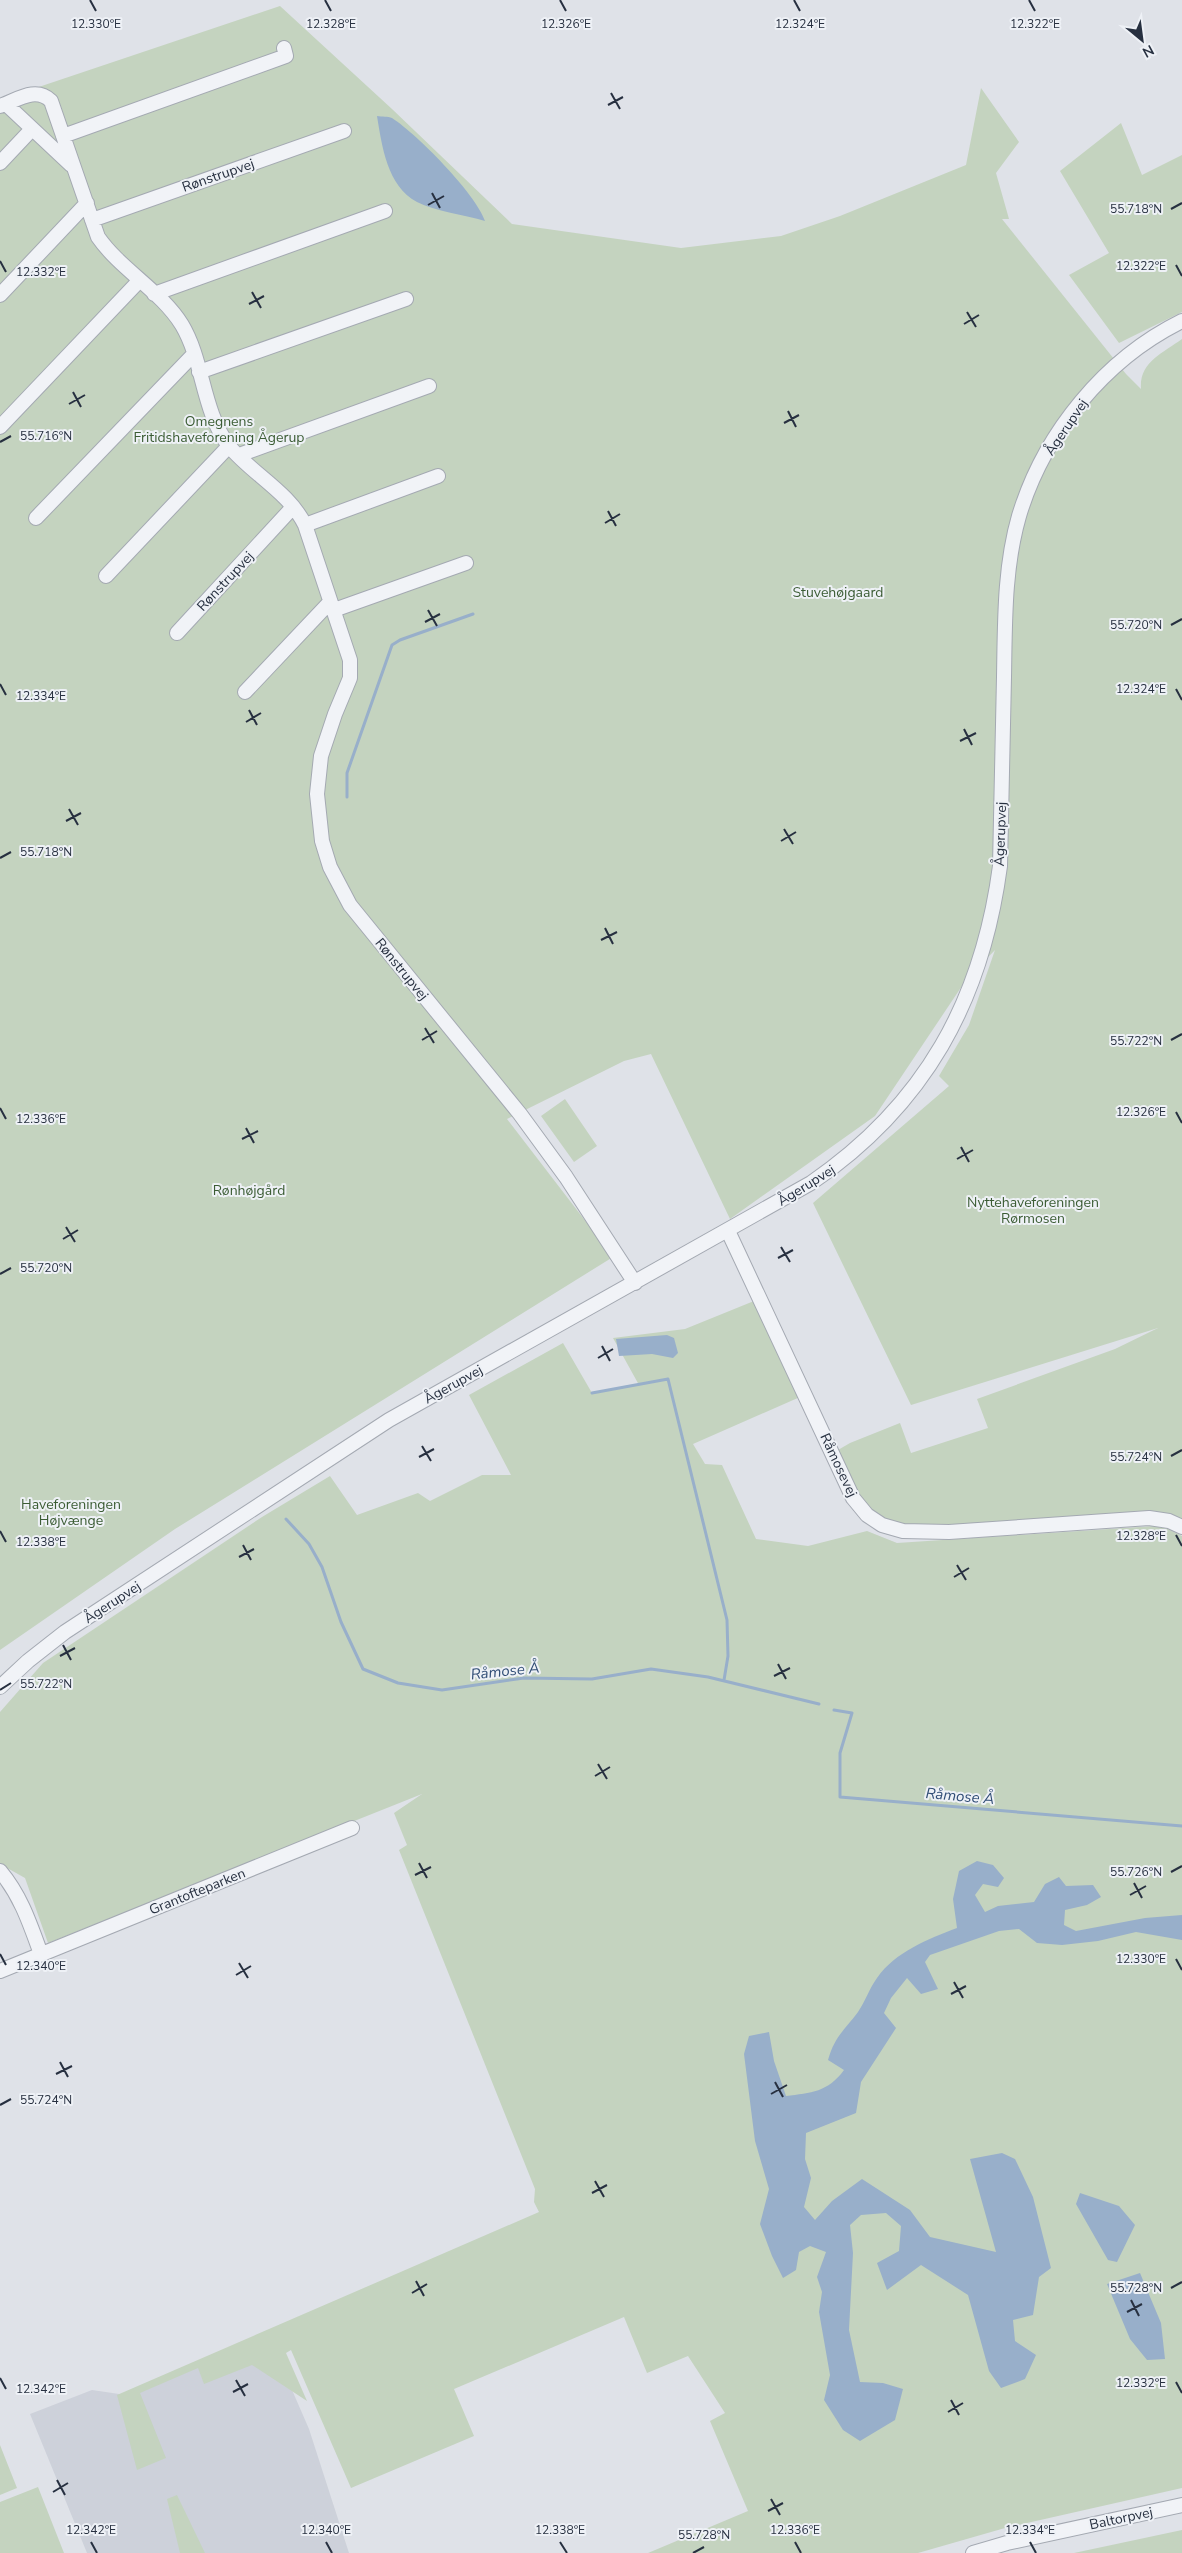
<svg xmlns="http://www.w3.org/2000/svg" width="1182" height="2553" viewBox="0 0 1182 2553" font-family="'Nunito Sans',sans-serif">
  <rect width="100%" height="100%" fill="#dfe2e8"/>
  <!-- built -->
  <path fill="#cdd1da" d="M269,2337L309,2429L349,2553H87L30,2414L92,2390L126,2395Z"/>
  <!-- green -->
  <path fill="#c4d3bf" d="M280,6L392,109L512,224L681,248L781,236L840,216L966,165L981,88L1019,142L996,173L1009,219H1002L1126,374L1141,389C1139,362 1163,353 1182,339V1524L904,1526C857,1512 856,1491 838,1450L850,1443L900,1423L911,1453L988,1428L977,1399L1115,1349L1158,1328L911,1405L813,1203L949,1086L939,1076L969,1025L995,950L966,980L875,1116L730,1219L651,1054L624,1061L507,1119L613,1257L175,1529L0,1650V100Z
    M1121,123L1142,175L1182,155V312L1119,343L1069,275L1109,253L1060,171Z
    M565,1099L597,1146L574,1162L541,1116Z
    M754,1301L800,1397L693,1444L705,1464L722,1465L756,1539L808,1546L867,1531L897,1543L1154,1526L1168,1529L1182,1536V2488L1005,2528L918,2553H648L748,2511L710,2421L725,2413L688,2356L647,2373L624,2317L454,2389L474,2436L351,2488L291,2350L286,2353L307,2401L252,2365L204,2384L198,2368L140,2393L166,2458L137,2470L117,2395L539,2212L534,2202L535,2189L399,1850L407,1845L394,1813L422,1794L48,1943L25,1878L0,1864V1712L43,1663L262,1517L330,1476L357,1515L418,1493L430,1501L482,1475H511L469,1395L563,1343L592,1393L639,1385L613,1338L685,1329Z
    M0,2445L17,2488L0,2495Z
    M38,2487L64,2553H0V2502Z
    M177,2495L205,2553H180L167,2499Z
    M1182,2530V2553H1074Z"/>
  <!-- water -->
  <path fill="#98afca" d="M377,116C382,117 388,116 392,118C417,134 476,194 485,221C465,215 435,211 417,202C387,186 382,146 377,116Z
    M667,1335L674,1338L678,1353L673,1358L652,1354L619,1356L616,1339Z
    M977,1861L993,1865L1004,1878L998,1887L983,1884L975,1895L985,1912L998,1906L1034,1902L1045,1884L1059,1877L1066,1886L1093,1885L1101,1897L1087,1905L1065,1910L1064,1925L1076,1931L1145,1918L1182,1915V1940L1136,1932L1098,1941L1062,1945L1037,1943L1019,1929L999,1931L930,1955L925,1962L938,1989L921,1994L907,1978L891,1998L884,2013L896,2028L861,2082L856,2113L806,2133L805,2159L811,2178L804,2207L815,2220L832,2201L862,2179L910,2210L930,2237L996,2252L970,2159L1002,2153L1015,2159L1033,2197L1051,2268L1039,2277L1033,2315L1013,2320L1015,2341L1036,2355L1025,2379L1001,2388L989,2371L968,2295L921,2265L887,2290L877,2263L899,2251L901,2226L886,2213L861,2215L850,2225L853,2253L849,2330L860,2382L883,2383L903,2389L895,2420L860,2441L843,2430L824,2400L830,2375L819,2312L822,2292L817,2277L826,2252L810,2246L799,2252L796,2270L783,2278L772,2256L760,2224L769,2189L755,2141L744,2054L749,2036L769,2032L774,2061L786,2096C811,2093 828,2092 844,2070L828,2060C835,2036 843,2032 858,2012C865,2002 869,1989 877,1978C895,1952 928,1939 957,1928L953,1899L959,1871Z
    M1080,2193L1119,2206L1135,2225L1117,2262L1108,2260L1076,2204Z
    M1140,2273L1161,2323L1165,2359L1147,2360L1130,2339L1107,2284Z"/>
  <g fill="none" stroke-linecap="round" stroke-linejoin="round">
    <!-- stream -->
    <path stroke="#98afca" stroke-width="3" d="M347,797V773L392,645L400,640L473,614
      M592,1393L668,1379L727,1620L728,1656L724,1680
      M286,1519L309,1544L322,1567L341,1622L363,1669L398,1683L442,1690L524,1678L592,1679L651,1669L708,1677L819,1704
      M834,1710L852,1713L840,1753V1797L1182,1826"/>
    <defs>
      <path id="minor" d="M6,104L71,165
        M0,106C17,100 36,86 51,101L98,237C121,270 161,291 182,325C204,362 202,411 229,446C252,474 289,492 305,525L350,660V678L335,714L321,756L317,794L322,841L330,867L350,905L520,1114L566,1177L635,1283
        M63,136L286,56L284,48
        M0,163L32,129
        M92,220L344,131
        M154,294L385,211
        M0,295L87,203
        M199,372L406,299
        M0,427L139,281
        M239,455L429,386
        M36,518L193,355
        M305,525L438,476
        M106,576L229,446
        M334,610L466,563
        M177,633L293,507
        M245,692L330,602
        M728,1231L853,1498L867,1515L882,1525L903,1531L949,1532L1149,1518L1169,1521L1182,1527
        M0,1687L28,1661L65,1632L389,1420L811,1183C925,1105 982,1001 1000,866C1001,803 1003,740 1004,677C1005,623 1004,568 1019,516C1044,433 1105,359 1182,321
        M0,1871C21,1896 30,1924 41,1954
        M0,1971L352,1828
        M973,2553L1007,2543L1182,2505"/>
    </defs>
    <!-- minor casing -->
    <use href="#minor" stroke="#a4a9b2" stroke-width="16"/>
    <!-- minor -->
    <use href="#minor" stroke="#f1f3f7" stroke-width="14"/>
  </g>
  <!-- ticks -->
  <path fill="none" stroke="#273040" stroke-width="2" d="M90,0L96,11M325,0L331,11M560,0L566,11M794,0L800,11M1029,0L1035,11M611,93L620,109M608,105L623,97M432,193L440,208M428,205L444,196M1171,209L1182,203M0,261L6,272M1176,265L1182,276M252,292L261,308M249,304L264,296M967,312L976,327M964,324L979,315M73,392L81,407M69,404L85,395M788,411L796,427M784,423L799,415M0,442L11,436M608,511L616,526M605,523L620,514M428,610L437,626M425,622L440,614M1171,625L1182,619M0,684L6,695M1176,689L1182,700M249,710L257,725M246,722L261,713M964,729L972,745M960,741L976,733M69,809L78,825M66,821L81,813M784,829L793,844M781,841L796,832M0,858L11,852M605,928L613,944M601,940L617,932M425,1028L434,1043M422,1040L437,1031M1171,1040L1182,1034M0,1108L6,1119M1176,1112L1182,1123M246,1128L254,1143M242,1139L258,1131M961,1147L969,1162M957,1159L973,1150M66,1227L75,1242M63,1239L78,1230M781,1247L790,1262M778,1258L793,1250M0,1274L11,1268M602,1346L610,1361M598,1358L613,1349M422,1446L431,1461M1171,1456L1182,1450M419,1457L434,1449M0,1531L6,1542M1176,1535L1182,1546M243,1545L251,1560M239,1557L254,1549M957,1565L966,1580M954,1577L969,1568M63,1645L71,1660M60,1656L75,1648M778,1664L786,1679M774,1676L790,1668M0,1690L11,1683M598,1764L607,1779M595,1776L610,1767M419,1863L427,1878M1171,1872L1182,1866M415,1875L431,1867M1134,1883L1142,1898M1130,1895L1146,1886M0,1954L6,1965M1176,1959L1182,1970M239,1963L248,1978M236,1975L251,1966M954,1982L963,1998M951,1994L966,1986M60,2062L68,2077M56,2074L72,2066M775,2082L783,2097M771,2094L787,2085M0,2105L11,2099M595,2181L604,2197M592,2193L607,2185M416,2281L424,2296M1171,2288L1182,2282M412,2293L427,2284M1131,2300L1139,2316M1127,2312L1142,2304M0,2378L6,2389M236,2380L245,2396M1176,2382L1182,2393M233,2392L248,2384M951,2400L959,2415M948,2412L963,2403M57,2480L65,2495M53,2492L68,2483M771,2499L780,2515M768,2511L783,2503M91,2542L97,2553M326,2542L332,2553M560,2542L567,2553M795,2542L801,2553M1030,2542L1036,2553M693,2553L704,2547"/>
  <g text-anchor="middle" stroke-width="4" stroke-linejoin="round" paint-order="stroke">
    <!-- street labels -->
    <g font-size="14" fill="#273040" stroke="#eef1f6">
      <text transform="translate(218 175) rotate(-19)" y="5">Rønstrupvej</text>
      <text transform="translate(1066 427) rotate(-56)" y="5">Ågerupvej</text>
      <text transform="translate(225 581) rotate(-47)" y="5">Rønstrupvej</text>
      <text transform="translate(1000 834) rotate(-88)" y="5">Ågerupvej</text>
      <text transform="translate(402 969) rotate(51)" y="5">Rønstrupvej</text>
      <text transform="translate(806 1185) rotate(-32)" y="5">Ågerupvej</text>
      <text transform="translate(453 1384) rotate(-29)" y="5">Ågerupvej</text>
      <text transform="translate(839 1465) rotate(65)" y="5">Råmosevej</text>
      <text transform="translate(112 1602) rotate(-33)" y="5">Ågerupvej</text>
      <text transform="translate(197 1891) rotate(-22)" y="5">Grantofteparken</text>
      <text transform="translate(1121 2518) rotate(-12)" y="5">Baltorpvej</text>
    </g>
    <!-- park labels -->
    <g font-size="14" fill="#3b5c34" stroke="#eef1f6">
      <text x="219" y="426">Omegnens<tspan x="219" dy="16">Fritidshaveforening Ågerup</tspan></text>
      <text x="838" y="597">Stuvehøjgaard</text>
      <text x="249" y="1195">Rønhøjgård</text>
      <text x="1033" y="1207">Nyttehaveforeningen<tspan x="1033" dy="16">Rørmosen</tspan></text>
      <text x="71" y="1509">Haveforeningen<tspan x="71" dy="16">Højvænge</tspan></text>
    </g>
    <!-- water labels -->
    <g font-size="15" font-style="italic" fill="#304d75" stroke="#eef1f6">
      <text transform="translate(505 1671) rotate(-6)" y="5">Råmose Å</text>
      <text transform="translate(960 1796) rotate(5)" y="5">Råmose Å</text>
    </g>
  </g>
  <g font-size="12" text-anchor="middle" fill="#273040" stroke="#eef1f6" stroke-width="4" stroke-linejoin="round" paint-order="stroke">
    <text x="96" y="28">12.330°E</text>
    <text x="331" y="28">12.328°E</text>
    <text x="566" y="28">12.326°E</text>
    <text x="800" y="28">12.324°E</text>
    <text x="1035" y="28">12.322°E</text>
    <text x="1136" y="213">55.718°N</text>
    <text x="1141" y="270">12.322°E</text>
    <text x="41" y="276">12.332°E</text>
    <text x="46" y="440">55.716°N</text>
    <text x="1136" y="629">55.720°N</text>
    <text x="1141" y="693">12.324°E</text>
    <text x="41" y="700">12.334°E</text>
    <text x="46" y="856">55.718°N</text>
    <text x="1136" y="1045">55.722°N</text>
    <text x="1141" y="1116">12.326°E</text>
    <text x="41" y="1123">12.336°E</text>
    <text x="46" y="1272">55.720°N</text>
    <text x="1136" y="1461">55.724°N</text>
    <text x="1141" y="1540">12.328°E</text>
    <text x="41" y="1546">12.338°E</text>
    <text x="46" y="1688">55.722°N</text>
    <text x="1136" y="1876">55.726°N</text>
    <text x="1141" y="1963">12.330°E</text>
    <text x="41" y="1970">12.340°E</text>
    <text x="46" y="2104">55.724°N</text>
    <text x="1136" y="2292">55.728°N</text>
    <text x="1141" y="2387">12.332°E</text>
    <text x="41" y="2393">12.342°E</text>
    <text x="91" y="2534">12.342°E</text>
    <text x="326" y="2534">12.340°E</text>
    <text x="560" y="2534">12.338°E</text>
    <text x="795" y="2534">12.336°E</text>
    <text x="1030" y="2534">12.334°E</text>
    <text x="704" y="2539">55.728°N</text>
  </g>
  <!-- north arrow -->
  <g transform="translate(1142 40) rotate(151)" stroke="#eef1f6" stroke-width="4" paint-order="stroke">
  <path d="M0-4L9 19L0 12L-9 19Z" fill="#273040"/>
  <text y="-8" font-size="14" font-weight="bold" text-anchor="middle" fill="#273040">N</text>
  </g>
</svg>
